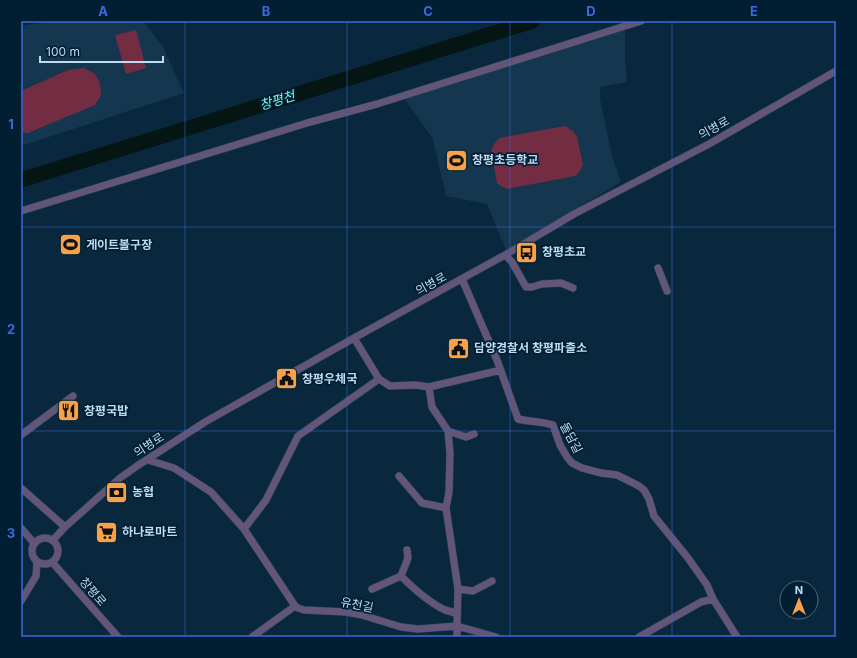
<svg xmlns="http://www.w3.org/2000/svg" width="857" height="658" viewBox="0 0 857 658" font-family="Inter,'Noto Sans KR',sans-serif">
  <rect width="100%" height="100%" fill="#09283d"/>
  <!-- built -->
  <path fill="#14364e" d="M54,21L89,22L95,21H142L144,22L163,47L184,93L21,146V26Z
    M625,28V58L627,82L600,87V99L612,156L621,182L506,250L487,204L446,196L433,139L404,98Z"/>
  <!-- green -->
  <path fill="#732d43" d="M136,30L146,68L126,74L115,35Z
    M84,68L95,74L100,83L101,95L95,105L28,133L21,132V91L68,70Z
    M565,126L573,131L577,137L583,165L580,171L575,176L507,189L501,186L497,183L491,152L494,144L499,138Z"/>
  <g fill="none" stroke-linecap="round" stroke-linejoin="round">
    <!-- river -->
    <path stroke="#041513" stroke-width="15" d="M21,180L533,21"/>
    <defs>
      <path id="street" d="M21,211L307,123L377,104L641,21
        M505,255L512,262L526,287H532L542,284L561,283L573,288
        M658,268L667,291
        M462,279L497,360L518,419C530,422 542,421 553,425L560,445L567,457L572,463L582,468L601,473L617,475L639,486L644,490L649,499L654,516L688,558L707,585L713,599L737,637
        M354,338L379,379L390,386L415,385L429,387L432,407L448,431L450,453L449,492L446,508
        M429,387L501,370
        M448,431L466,437L474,434
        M21,435L73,396
        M148,460L174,468L211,492L244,529L266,500L298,436L379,379
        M399,476L422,503L446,508L458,589L457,626L496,637
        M21,488L65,527
        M21,528L34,543
        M244,529L295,606
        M32 551a13 13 0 1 1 26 0a13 13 0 1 1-26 0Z
        M53,540L65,527L120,478L137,466L205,422L354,338L505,255L574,214L709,144L836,71
        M407,550L408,558L401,576C413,588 430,603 445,610C449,611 453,612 457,614
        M52,562L118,637
        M372,589L401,576
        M458,589L466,590L473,591L492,581
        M21,601L36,576L37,562
        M252,637L295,606L298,608L304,610L346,612L362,615L401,627L418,629L457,626V637
        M639,637L701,602L713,599"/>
    </defs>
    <!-- street casing -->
    <use href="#street" stroke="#26455a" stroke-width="8"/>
    <!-- street -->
    <use href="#street" stroke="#635577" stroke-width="7"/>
  </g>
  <!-- grid -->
  <path fill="none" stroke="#3d6add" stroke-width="1" stroke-opacity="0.55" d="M185,21V637M347,21V637M510,21V637M672,21V637M21,227H836M21,431H836"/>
  <!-- icons -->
  <defs>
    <symbol id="stadium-square" viewBox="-11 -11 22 22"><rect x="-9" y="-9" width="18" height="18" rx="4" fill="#f7a149" stroke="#011e32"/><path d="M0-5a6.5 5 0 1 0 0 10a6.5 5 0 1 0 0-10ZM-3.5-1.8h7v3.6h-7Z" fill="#111"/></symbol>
    <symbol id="bus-square" viewBox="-11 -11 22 22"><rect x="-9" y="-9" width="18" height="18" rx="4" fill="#f7a149" stroke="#011e32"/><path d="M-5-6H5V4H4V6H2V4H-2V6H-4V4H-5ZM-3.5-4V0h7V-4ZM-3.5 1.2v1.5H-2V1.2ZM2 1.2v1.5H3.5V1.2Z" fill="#111"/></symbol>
    <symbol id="civic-square" viewBox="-11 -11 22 22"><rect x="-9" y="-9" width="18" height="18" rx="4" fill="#f7a149" stroke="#011e32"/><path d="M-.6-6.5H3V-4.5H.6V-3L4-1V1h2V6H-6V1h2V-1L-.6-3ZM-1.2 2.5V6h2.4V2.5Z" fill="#111"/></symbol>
    <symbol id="restaurant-square" viewBox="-11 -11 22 22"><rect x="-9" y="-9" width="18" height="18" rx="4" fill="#f7a149" stroke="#011e32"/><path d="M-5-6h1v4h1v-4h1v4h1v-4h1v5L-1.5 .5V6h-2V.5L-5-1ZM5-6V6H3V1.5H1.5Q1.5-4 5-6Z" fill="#111"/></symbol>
    <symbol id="bank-square" viewBox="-11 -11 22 22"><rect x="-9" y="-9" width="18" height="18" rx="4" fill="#f7a149" stroke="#011e32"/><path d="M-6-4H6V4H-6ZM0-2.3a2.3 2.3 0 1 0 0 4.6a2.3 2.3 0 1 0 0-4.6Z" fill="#111"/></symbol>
    <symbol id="supermarket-square" viewBox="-11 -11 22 22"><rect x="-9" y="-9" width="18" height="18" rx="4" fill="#f7a149" stroke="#011e32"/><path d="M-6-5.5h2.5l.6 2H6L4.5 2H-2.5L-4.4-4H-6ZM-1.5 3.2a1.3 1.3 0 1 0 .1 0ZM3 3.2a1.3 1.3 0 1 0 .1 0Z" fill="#111"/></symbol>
  </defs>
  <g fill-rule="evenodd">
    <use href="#stadium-square" x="444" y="148" width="25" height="25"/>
    <use href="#stadium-square" x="58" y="232" width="25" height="25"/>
    <use href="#bus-square" x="514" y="240" width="25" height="25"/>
    <use href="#civic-square" x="446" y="336" width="25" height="25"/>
    <use href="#civic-square" x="274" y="366" width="25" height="25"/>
    <use href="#restaurant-square" x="56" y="398" width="25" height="25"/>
    <use href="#bank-square" x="104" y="480" width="25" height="25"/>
    <use href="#supermarket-square" x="94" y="520" width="25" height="25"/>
  </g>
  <g text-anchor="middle" stroke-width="3.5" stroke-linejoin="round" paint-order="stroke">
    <!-- street labels -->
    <g font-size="12" fill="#bfdbf2" stroke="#011e32">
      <text transform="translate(714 128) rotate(-29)" y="4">의병로</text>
      <text transform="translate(431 284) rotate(-29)" y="4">의병로</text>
      <text transform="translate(571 438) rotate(62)" y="4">돌담길</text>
      <text transform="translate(149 445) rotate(-33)" y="4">의병로</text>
      <text transform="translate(93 592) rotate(49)" y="4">창평로</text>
      <text transform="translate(357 605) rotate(11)" y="4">유천길</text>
    </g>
    <!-- poi labels -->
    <g font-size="12" font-weight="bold" fill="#bfdbf2" stroke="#011e32" text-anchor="start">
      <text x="472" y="164">창평초등학교</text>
      <text x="86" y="249">게이트볼구장</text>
      <text x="542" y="256">창평초교</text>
      <text x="474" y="352">담양경찰서 창평파출소</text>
      <text x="302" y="383">창평우체국</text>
      <text x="84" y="415">창평국밥</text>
      <text x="132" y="496">농협</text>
      <text x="122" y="536">하나로마트</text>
    </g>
    <!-- water labels -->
    <g font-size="13" font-style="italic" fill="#71fce9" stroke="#011e32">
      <text transform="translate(277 100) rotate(-17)" y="5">창평천</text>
    </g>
  </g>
  <!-- border -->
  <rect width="857" height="658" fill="none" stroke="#011e32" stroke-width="44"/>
  <!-- north arrow -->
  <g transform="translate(799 600)"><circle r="19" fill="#011e32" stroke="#4d6a7f"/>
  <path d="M0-3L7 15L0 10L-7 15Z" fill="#f7a149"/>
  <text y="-6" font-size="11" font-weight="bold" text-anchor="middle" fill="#bfdbf2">N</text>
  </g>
  <!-- scale -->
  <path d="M40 56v6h123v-6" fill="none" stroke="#bfdbf2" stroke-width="2"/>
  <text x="46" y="56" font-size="12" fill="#bfdbf2" stroke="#011e32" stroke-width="3" paint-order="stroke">100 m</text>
  <rect x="22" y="22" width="813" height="614" fill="none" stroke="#3d6add" stroke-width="1.5"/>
  <g font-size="13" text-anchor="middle" font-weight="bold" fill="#3d6add">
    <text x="103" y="16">A</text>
    <text x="266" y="16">B</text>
    <text x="428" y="16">C</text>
    <text x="591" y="16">D</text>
    <text x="754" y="16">E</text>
    <text x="11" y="129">1</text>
    <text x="11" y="334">2</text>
    <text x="11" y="538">3</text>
  </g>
</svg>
